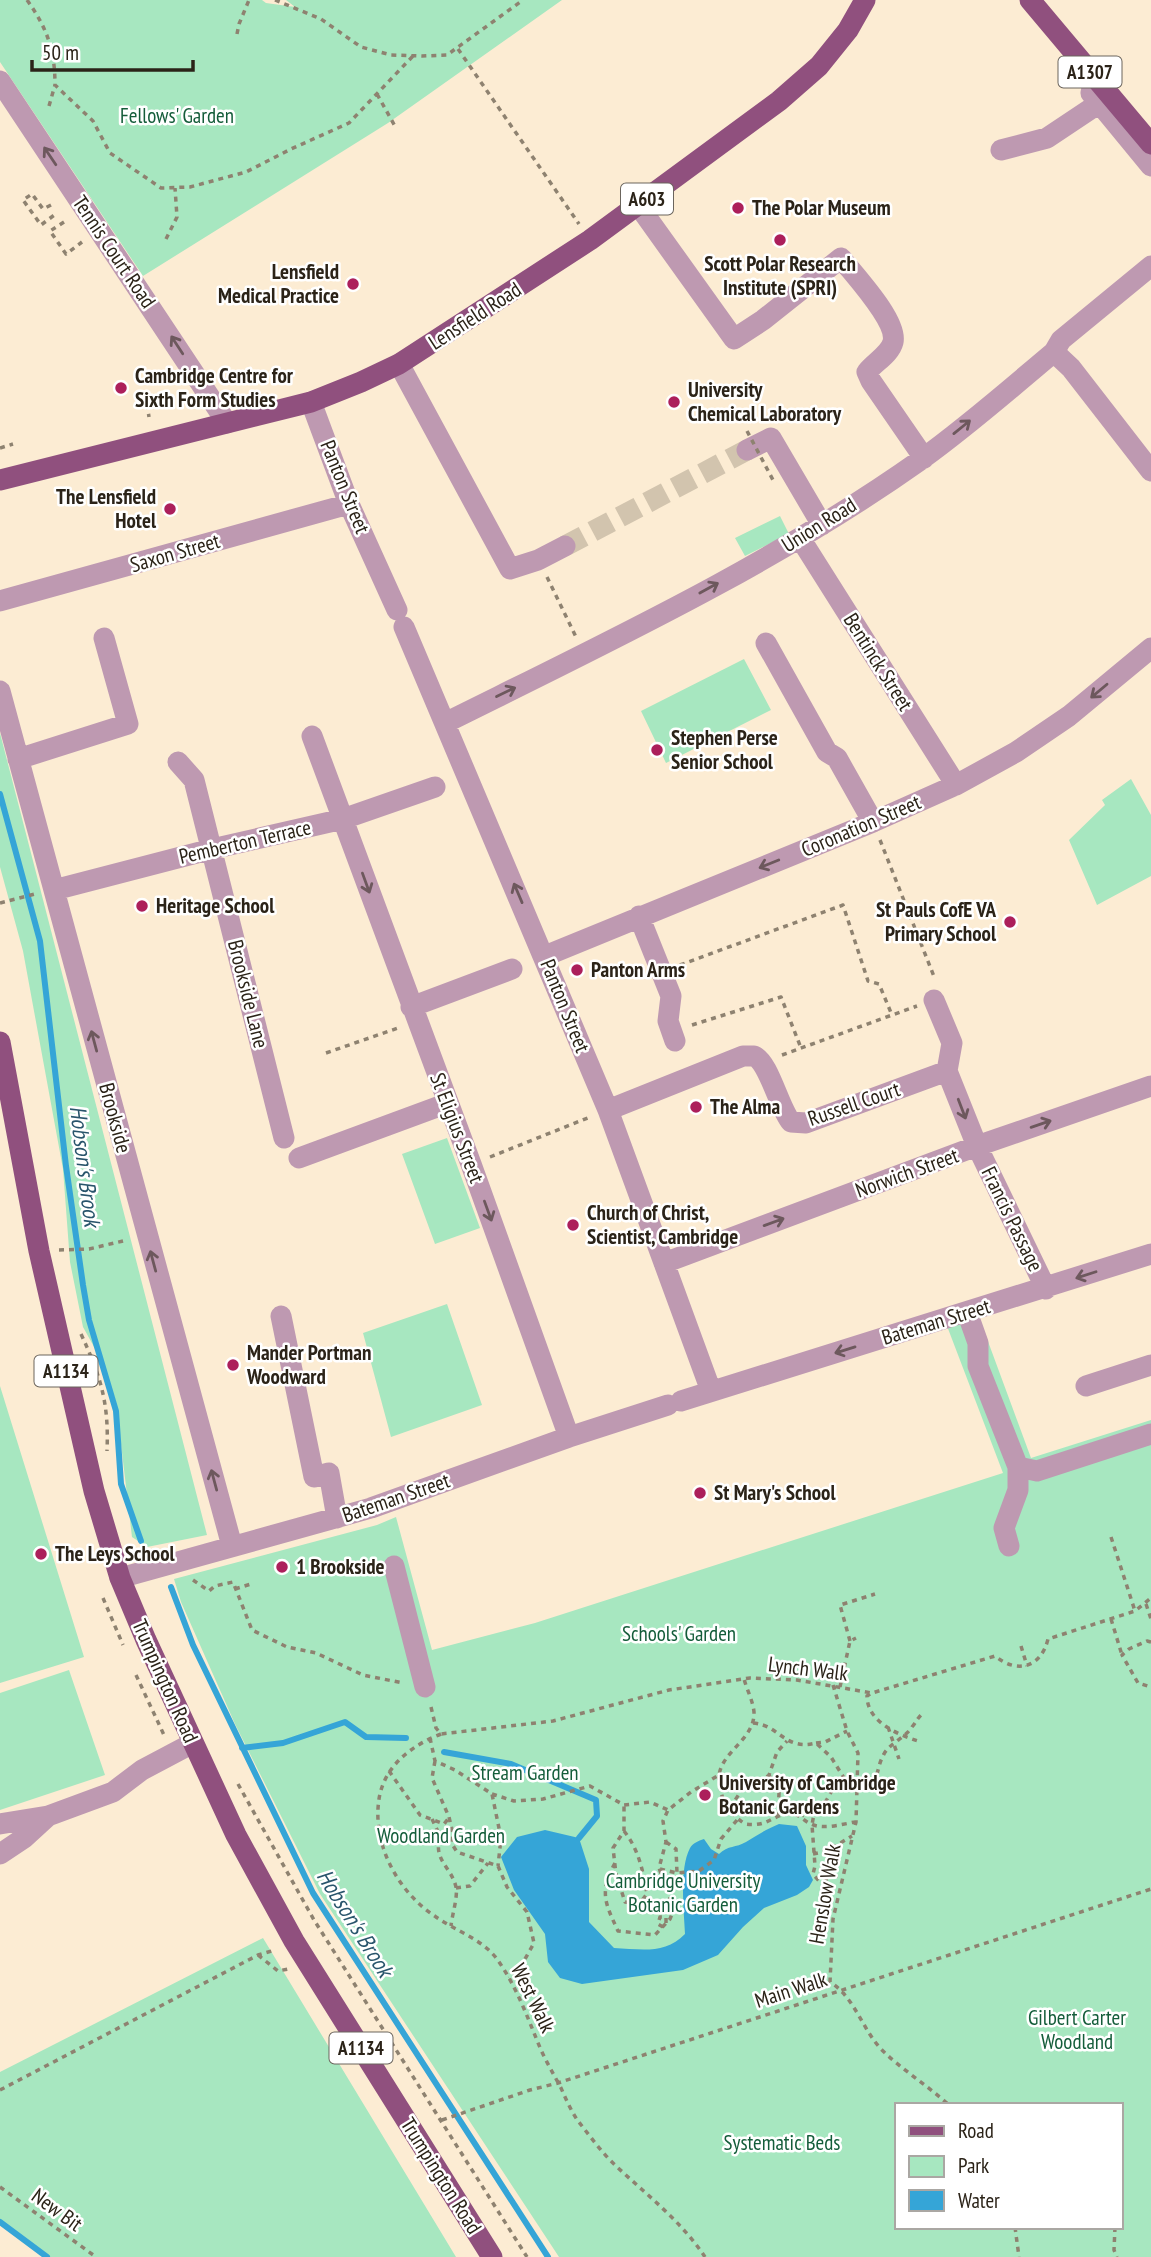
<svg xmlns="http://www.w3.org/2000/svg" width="1151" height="2257" viewBox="0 0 1151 2257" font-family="'PT Sans Narrow',sans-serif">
  <rect width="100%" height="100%" fill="#fcecd3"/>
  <!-- green -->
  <path fill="#a7e7c0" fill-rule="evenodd" d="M0,0H262L266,3L295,7L286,0H562L388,123L143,276L0,62Z
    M780,516L789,534L745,556L735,538Z
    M744,659L771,710L666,763L641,711Z
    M0,733L207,1535L147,1547L132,1537L116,1402L103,1363L83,1327L70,1262L63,1169L23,951L0,867Z
    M1131,779L1151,815V876L1097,905L1069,840L1105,805L1102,800Z
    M447,1138L480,1228L435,1244L402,1154Z
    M447,1304L482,1405L391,1437L363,1333Z
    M979,1317L1031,1458L1151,1420V2257H559L320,1894L235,1724L181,1602L174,1579L377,1525L396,1517L432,1650L535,1623L1003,1473L947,1326ZM897,2105H1121V2227H897Z
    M0,1386L84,1657L0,1683Z
    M69,1670L105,1775L0,1810V1693Z
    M263,1938L456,2257H50L0,2222V2072Z"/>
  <!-- water -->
  <path fill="#35a5d7" d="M779,1824L797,1826L806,1846V1865L813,1880L809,1887L797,1895L764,1908L743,1927L718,1955L683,1970L582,1984L560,1978L548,1962L545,1934L514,1890L501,1857L517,1837L545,1830L579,1838L589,1869V1922L614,1948C640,1949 665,1955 685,1934C684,1911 679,1869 690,1848C693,1843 698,1841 704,1839L711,1849L719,1854C728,1845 736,1848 746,1842C757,1835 767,1829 779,1824Z"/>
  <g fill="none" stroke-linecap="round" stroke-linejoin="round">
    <!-- stream -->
    <path stroke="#35a5d7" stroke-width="6" d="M0,794L40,941L66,1166L83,1285L89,1320L116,1411L121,1484L141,1541
      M171,1587L193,1645L313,1893L548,2257
      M242,1748L283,1743L345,1722L366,1737L406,1738
      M444,1752L511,1764L596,1800L597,1816L579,1838
      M0,2222L47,2257"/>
    <!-- minor-tunnel -->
    <path stroke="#d2c4ae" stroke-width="21" stroke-dasharray="21 10" stroke-linecap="butt" d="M565,546L747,450"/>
    <!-- path -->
    <path stroke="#8e8270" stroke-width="3.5" stroke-dasharray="5 5" stroke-linecap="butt" d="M27,0C47,28 55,50 55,85L93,121L110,153L161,188L190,187L246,172L291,149L349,123L413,56
      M275,0L321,19L361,47L391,55L422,56L447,55L523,0
      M237,34L239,24L249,0
      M458,49L579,224
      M377,94L396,128
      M49,106L55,85
      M51,205L43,209L32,194L23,200L41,225L57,213
      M64,222L50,231L66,254L82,242
      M166,239L177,217L175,188
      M736,260L742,256
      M147,404L149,417
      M0,448L13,444
      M547,577L576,637
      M880,840L935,979
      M0,903L35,894
      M680,965L843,905L868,981L879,984L892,1015
      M692,1025L781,997L801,1048
      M326,1053L398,1028
      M782,1055L917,1006
      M490,1157L590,1117
      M59,1250L89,1249L127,1240
      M81,1334C101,1377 109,1403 107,1451
      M1111,1537L1135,1611
      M193,1580L209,1591L215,1586L233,1582L252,1630L287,1647L316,1653L363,1675L403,1683
      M235,1589L251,1584
      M103,1598L123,1645
      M1146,1604L1151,1619
      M1111,1619L1122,1655
      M850,1641L840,1605L875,1594
      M1151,1642L1147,1641L1129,1649L1122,1655L1138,1683L1151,1687
      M1021,1646L1027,1666
      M136,1675L164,1735
      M833,1685L847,1731L858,1753L856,1822L833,1919L830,1982C856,1998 862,2031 884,2052C904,2071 928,2086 949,2105
      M840,1687L850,1641L856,1638
      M870,1694L867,1696C867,1721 896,1734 918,1741
      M431,1707L436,1728L441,1734L553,1721L669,1690L750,1678L797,1680L872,1693L995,1656C1017,1674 1041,1668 1048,1639L1135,1611L1151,1598
      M753,1723C780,1725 784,1751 816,1743L831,1757L844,1778L834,1787L826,1801L802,1816
      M888,1727L899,1759
      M441,1734C412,1745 384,1766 379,1799C372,1845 398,1892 436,1917C456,1931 482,1939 497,1959C517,1987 528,2019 541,2050C547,2063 554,2075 561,2088C566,2099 571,2111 578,2121C590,2136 602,2153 616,2166C647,2195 681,2221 705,2257
      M430,1738L435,1761L455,1770L492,1794L501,1838L498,1866
      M816,1743L825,1742L847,1731
      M435,1761L432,1778L449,1817L453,1834L452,1844L457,1852L498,1866L507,1887L527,1912L534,1943L520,1968L509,1978
      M389,1771L420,1815L444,1824L448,1819
      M719,1775C720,1798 725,1810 745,1824C768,1827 769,1817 787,1814C798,1812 802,1820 811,1824C823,1830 843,1824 855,1822
      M769,1775L779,1793L778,1817
      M844,1778L857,1786C883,1782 874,1771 884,1754C889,1744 906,1737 912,1727C916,1722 917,1719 922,1714
      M870,1783L882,1791
      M238,1784L314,1920L527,2257
      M492,1794L514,1801L543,1799L590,1786L624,1805L650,1802L668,1810
      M730,1808L741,1791L760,1783L769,1775L777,1752L787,1741
      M815,1808L812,1825L815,1866L813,1874L819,1881L842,1875
      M432,1819L440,1836C433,1861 451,1866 456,1887C458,1897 452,1915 451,1926
      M624,1831C639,1850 643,1871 647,1894L639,1904L625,1902L616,1874L613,1848L624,1831V1805
      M666,1842L676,1849L677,1873
      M813,1854L827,1851L852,1836
      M615,1863C599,1892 605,1903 618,1931L655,1935L670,1919L674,1909L659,1868L666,1842L663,1821L668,1810L691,1792L719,1775C723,1750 755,1739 754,1712C753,1701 747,1690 744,1679
      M660,1869L677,1873L699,1871L714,1860L721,1839L738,1819
      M456,1888L470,1886L488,1863
      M663,1927L658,1924L660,1917H666V1924
      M258,1955L278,1971L288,1969
      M0,2090L258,1955L275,1950
      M442,2120L530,2090L558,2083L1151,1889
      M0,2187L96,2257
      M1015,2227L1019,2257
      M1115,2227L1114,2250L1117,2257"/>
    <!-- minor -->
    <path stroke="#be99b1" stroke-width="21" d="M1094,77L1091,93L1151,166
      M0,81L227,423
      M1001,150L1047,138L1110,96
      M638,205L734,339L763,320L841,258C854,275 898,321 893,342C890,354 875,362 867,372L871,381L924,458
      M1054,352L1071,368L1151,471
      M399,364L510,569L538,560L565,546
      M311,402L349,504L397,610
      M747,450L771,438L822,525
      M800,538L956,785
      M0,601L349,504
      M404,627L608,1110L711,1391
      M766,643L827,752L837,758L873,822
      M0,691L232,1546
      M445,723C608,642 774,564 922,459C968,426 1011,388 1054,352L1061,340L1151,266
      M312,736L471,1164L569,1437
      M18,759L128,724L104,638
      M178,762L194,780L284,1138
      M54,890L212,849L343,819L435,787
      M639,916L671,996L668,1021L675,1041
      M545,956L873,822L956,785L1016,752L1069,716L1151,648
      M934,1000L952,1043L947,1071
      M411,1007L512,969
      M947,1071L977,1146L1046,1289
      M608,1110L743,1056C744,1056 753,1056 754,1056C769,1062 779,1108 791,1122L806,1123L947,1071
      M299,1158L448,1103
      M664,1263L977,1146L1151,1086
      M967,1312L978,1343V1366L1018,1467L1037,1471L1151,1434
      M281,1316L314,1477L329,1473L337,1518
      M1086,1386L1151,1365
      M681,1401L1151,1254
      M1009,1546L1004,1528L1018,1490V1467
      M394,1566L425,1687
      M120,1578L371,1508L569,1437L668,1405
      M0,1824L48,1816L113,1792L142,1770L193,1743
      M0,1854L24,1838L48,1816"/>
    <!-- major -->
    <path stroke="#90507e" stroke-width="21" d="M1030,0L1151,144
      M0,480L311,402L361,382L399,364L590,240L779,101L819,66L848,30L865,0
      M0,1042L39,1251L94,1491L120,1578L146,1640L236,1835L294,1941L492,2257"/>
    <!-- path-bridge -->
    <path stroke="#8e8270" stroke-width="3.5" stroke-dasharray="5 5" stroke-linecap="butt" d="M747,431L773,480"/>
  </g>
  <!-- one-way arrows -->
  <defs><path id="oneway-shaft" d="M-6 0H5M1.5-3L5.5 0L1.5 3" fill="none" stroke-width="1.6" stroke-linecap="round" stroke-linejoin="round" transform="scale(1.75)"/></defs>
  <g stroke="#6d585d">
    <use href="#oneway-shaft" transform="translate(50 156) rotate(-124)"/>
    <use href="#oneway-shaft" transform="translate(177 345) rotate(-123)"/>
    <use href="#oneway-shaft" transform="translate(962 427) rotate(-39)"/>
    <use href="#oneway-shaft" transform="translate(709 588) rotate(-29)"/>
    <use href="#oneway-shaft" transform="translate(1099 691) rotate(140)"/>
    <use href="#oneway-shaft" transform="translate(506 692) rotate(-26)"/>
    <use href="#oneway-shaft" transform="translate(769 864) rotate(158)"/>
    <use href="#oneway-shaft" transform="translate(366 883) rotate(70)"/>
    <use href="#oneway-shaft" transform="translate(518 893) rotate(-113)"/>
    <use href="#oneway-shaft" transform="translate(94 1041) rotate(-105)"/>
    <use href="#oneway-shaft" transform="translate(962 1109) rotate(69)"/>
    <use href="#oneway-shaft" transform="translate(1041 1124) rotate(-19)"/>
    <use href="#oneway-shaft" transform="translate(488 1211) rotate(70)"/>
    <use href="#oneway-shaft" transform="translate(774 1222) rotate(-20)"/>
    <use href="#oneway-shaft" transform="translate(153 1261) rotate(-105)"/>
    <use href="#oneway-shaft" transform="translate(1086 1275) rotate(162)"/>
    <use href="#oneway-shaft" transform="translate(845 1350) rotate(163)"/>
    <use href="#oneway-shaft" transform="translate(214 1480) rotate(-105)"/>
  </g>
  <!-- markers -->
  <g fill="#ac1f5b" stroke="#fff" stroke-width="2.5">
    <circle cx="738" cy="208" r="7"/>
    <circle cx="780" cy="240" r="7"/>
    <circle cx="353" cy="284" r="7"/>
    <circle cx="121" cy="388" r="7"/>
    <circle cx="674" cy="402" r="7"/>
    <circle cx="170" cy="509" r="7"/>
    <circle cx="657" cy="750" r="7"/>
    <circle cx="142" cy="906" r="7"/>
    <circle cx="1010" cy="922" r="7"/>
    <circle cx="577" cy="970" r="7"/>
    <circle cx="696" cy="1107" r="7"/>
    <circle cx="573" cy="1225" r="7"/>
    <circle cx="233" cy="1365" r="7"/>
    <circle cx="700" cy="1493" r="7"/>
    <circle cx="41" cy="1554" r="7"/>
    <circle cx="282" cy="1567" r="7"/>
    <circle cx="705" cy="1795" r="7"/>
  </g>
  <g text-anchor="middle" stroke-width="5" stroke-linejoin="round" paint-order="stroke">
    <!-- shield labels -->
    <g fill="#fff" stroke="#6b655d" stroke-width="2">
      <rect x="1058.5" y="56.5" width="63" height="31" rx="5"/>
      <rect x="621" y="183.5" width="52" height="31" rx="5"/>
      <rect x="34.5" y="1355.5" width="63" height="31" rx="5"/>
      <rect x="329.5" y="2032.5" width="63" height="31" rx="5"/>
    </g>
    <g font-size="19" font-weight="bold" fill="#2b2318">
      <text x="1090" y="79">A1307</text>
      <text x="647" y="206">A603</text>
      <text x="66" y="1378">A1134</text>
      <text x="361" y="2055">A1134</text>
    </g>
    <!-- park labels -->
    <g font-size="21" fill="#145d3a" stroke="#fff">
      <text x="177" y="123">Fellows' Garden</text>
      <text x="679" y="1641">Schools' Garden</text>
      <text x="525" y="1780">Stream Garden</text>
      <text x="441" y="1843">Woodland Garden</text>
      <text x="683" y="1888">Cambridge University<tspan x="683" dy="24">Botanic Garden</tspan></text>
      <text x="1077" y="2025">Gilbert Carter<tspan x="1077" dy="24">Woodland</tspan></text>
      <text x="782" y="2150">Systematic Beds</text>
    </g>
    <!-- poi labels -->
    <g font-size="21" font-weight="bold" fill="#2b2318" stroke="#fff" text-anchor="start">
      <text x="752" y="215">The Polar Museum</text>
      <text x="780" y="271" text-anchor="middle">Scott Polar Research<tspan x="780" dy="24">Institute (SPRI)</tspan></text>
      <text x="339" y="279" text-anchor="end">Lensfield<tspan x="339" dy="24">Medical Practice</tspan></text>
      <text x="135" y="383">Cambridge Centre for<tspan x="135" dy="24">Sixth Form Studies</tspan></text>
      <text x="688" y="397">University<tspan x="688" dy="24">Chemical Laboratory</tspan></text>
      <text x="156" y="504" text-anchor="end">The Lensfield<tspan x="156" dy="24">Hotel</tspan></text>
      <text x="671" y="745">Stephen Perse<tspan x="671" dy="24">Senior School</tspan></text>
      <text x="156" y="913">Heritage School</text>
      <text x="996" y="917" text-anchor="end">St Pauls CofE VA<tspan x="996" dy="24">Primary School</tspan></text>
      <text x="591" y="977">Panton Arms</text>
      <text x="710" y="1114">The Alma</text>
      <text x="587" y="1220">Church of Christ,<tspan x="587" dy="24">Scientist, Cambridge</tspan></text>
      <text x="247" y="1360">Mander Portman<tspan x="247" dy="24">Woodward</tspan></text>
      <text x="714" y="1500">St Mary's School</text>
      <text x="55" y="1561">The Leys School</text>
      <text x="296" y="1574">1 Brookside</text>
      <text x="719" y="1790">University of Cambridge<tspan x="719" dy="24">Botanic Gardens</tspan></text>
    </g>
    <!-- street labels -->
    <g font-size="21" fill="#2b2318" stroke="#fff">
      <text transform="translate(114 252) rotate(56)" y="7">Tennis Court Road</text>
      <text transform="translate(475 316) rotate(-33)" y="7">Lensfield Road</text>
      <text transform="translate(345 487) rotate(68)" y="7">Panton Street</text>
      <text transform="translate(819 525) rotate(-32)" y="7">Union Road</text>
      <text transform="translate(175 553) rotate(-16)" y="7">Saxon Street</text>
      <text transform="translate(878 662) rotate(58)" y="7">Bentinck Street</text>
      <text transform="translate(861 826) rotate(-23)" y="7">Coronation Street</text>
      <text transform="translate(245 842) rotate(-13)" y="7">Pemberton Terrace</text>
      <text transform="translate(248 994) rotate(76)" y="7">Brookside Lane</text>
      <text transform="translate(565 1006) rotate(68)" y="7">Panton Street</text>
      <text transform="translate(854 1104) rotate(-19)" y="7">Russell Court</text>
      <text transform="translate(115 1118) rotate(75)" y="7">Brookside</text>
      <text transform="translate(457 1128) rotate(69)" y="7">St Eligius Street</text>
      <text transform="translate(907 1173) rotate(-20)" y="7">Norwich Street</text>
      <text transform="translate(1012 1219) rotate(64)" y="7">Francis Passage</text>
      <text transform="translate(936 1322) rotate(-17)" y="7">Bateman Street</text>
      <text transform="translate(396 1498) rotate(-19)" y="7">Bateman Street</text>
      <text transform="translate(808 1669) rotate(7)" y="7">Lynch Walk</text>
      <text transform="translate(165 1681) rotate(66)" y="7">Trumpington Road</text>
      <text transform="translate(825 1894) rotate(-80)" y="7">Henslow Walk</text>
      <text transform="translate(791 1990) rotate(-18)" y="7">Main Walk</text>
      <text transform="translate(533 1998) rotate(64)" y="7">West Walk</text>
      <text transform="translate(441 2176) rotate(58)" y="7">Trumpington Road</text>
      <text transform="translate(57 2210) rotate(36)" y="7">New Bit</text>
    </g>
    <!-- water labels -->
    <g font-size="23" font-style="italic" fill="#29556c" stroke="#fff">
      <text transform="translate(85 1166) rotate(83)" y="8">Hobson's Brook</text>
      <text transform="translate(355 1923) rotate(58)" y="8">Hobson's Brook</text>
    </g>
  </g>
  <!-- legend -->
  <rect x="895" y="2103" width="228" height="126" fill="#ffffff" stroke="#aaa7a3" stroke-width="2"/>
  <rect x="909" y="2126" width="35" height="10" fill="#90507e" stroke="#aaa7a3" stroke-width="2"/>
  <text x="958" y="2138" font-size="21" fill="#2b2318">Road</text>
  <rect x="909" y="2156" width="35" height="21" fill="#a7e7c0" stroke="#aaa7a3" stroke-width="2"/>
  <text x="958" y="2173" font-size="21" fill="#2b2318">Park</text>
  <rect x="909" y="2190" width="35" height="21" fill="#35a5d7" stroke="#aaa7a3" stroke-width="2"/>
  <text x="958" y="2208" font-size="21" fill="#2b2318">Water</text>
  <!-- scale -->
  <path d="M32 60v10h161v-10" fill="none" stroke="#2b2318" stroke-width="3.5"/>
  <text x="42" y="60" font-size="21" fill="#2b2318" stroke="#ffffff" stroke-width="5" paint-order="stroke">50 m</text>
</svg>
